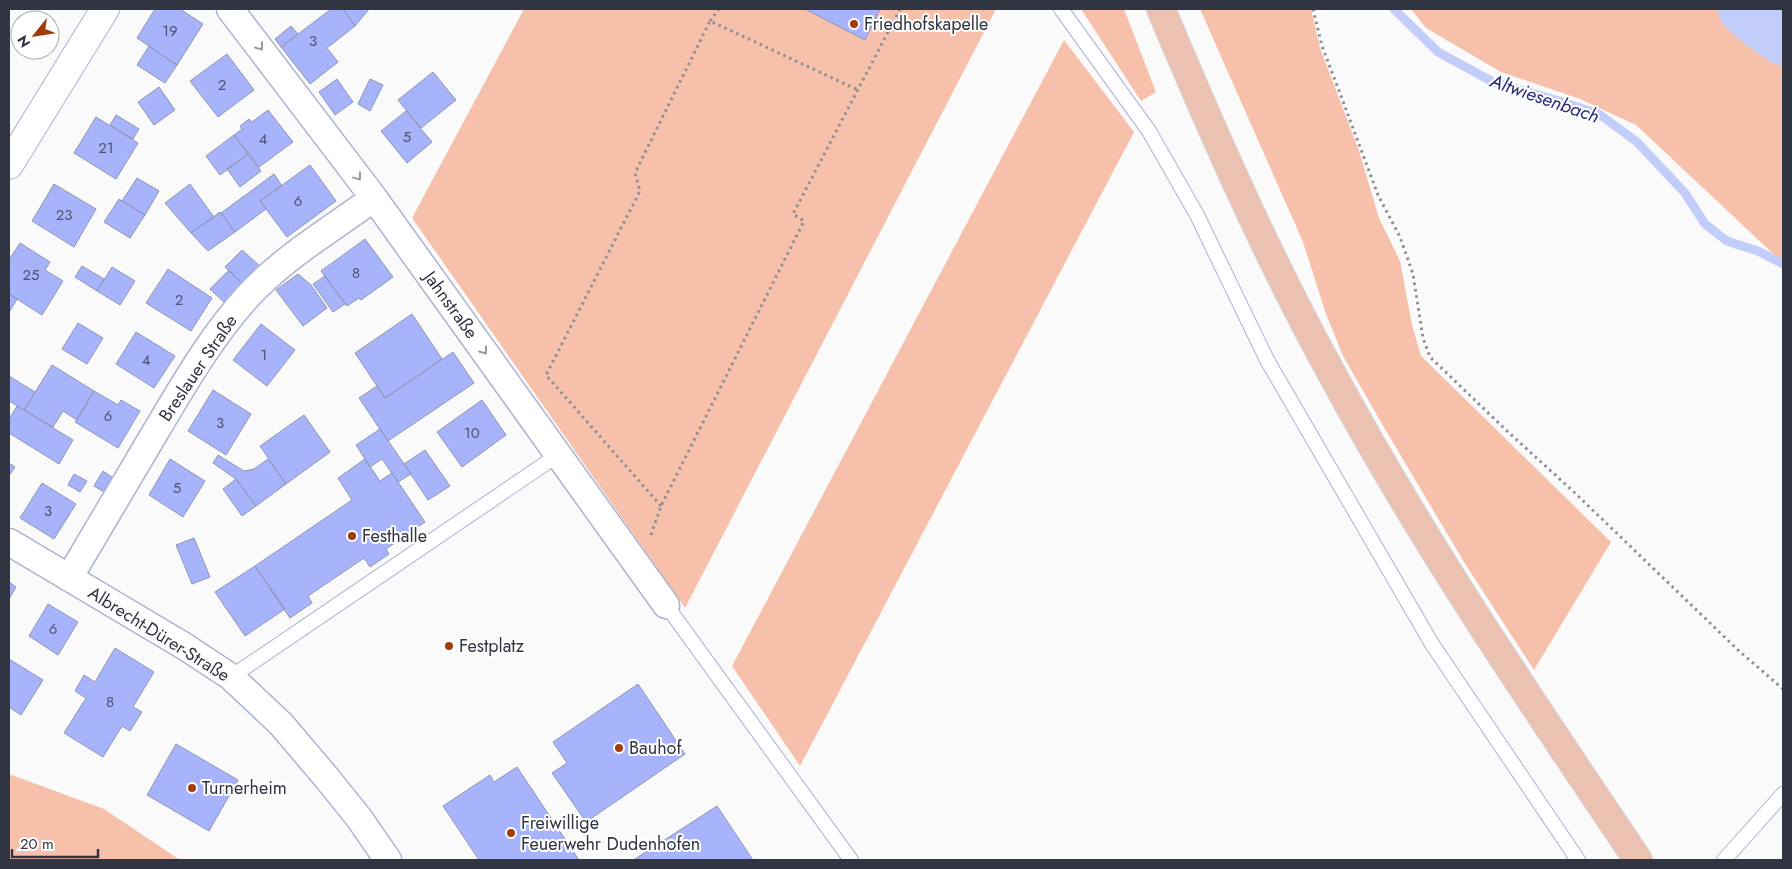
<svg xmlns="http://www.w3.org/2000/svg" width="1792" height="869" viewBox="0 0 1792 869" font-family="Jost,sans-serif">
  <rect width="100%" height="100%" fill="#fafafa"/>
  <!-- green -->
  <path fill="#f6c0ab" d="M524,9H996L685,608L412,218Z
    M1081,9H1124L1156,92L1141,101Z
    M1200,9H1311L1320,48L1359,151L1379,218L1400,261L1412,325L1421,356L1611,542L1534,670L1464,562L1385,429L1343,356L1326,314L1303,242Z
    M1411,9H1726L1783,53V263L1636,125L1580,99L1501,72L1426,28Z
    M1064,40L1134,132L800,766L732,666Z
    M9,774L104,809L180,860H9Z"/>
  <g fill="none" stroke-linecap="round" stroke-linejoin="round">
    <!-- stream -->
    <path stroke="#c3cdf9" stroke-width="9" d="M1394,9L1438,52L1493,82L1559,101L1599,114L1637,142L1685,193L1705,224L1727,241L1758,251L1783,264"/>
    <!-- river -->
    <path stroke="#c3cdf9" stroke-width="52" d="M1744,9L1763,25L1783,39"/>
  </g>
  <!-- building -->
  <path fill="#a7b4fc" stroke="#8f96b4" d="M155,9H180L203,24L177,65L137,38Z
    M331,9H343L355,26L327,48L338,62L310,84L281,47Z
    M343,9H369L355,26Z
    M805,9H880L865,40Z
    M291,26L298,34L281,47L275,39Z
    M149,46L177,65L165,83L137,65Z
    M227,54L254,90L218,117L190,81Z
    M433,72L456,100L421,128L398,100Z
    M337,79L353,102L335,115L319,92Z
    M370,79L383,85L370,111L358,104Z
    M159,87L175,110L154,125L138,102Z
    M268,110L293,142L259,167L234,135L242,129L240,126L249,119L252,122Z
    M406,111L432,142L407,163L381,131Z
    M116,115L139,129L133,139L110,125Z
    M96,117L138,143L116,179L74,153Z
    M234,135L248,154L220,175L206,156Z
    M248,154L261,171L240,187L227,169Z
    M310,165L336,201L287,237L260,201Z
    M274,174L282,186L260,201L266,209L235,232L221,213Z
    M137,178L159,191L145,215L122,201Z
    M54,184L96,209L74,247L32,221Z
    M190,184L214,217L191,233L165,203Z
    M119,199L145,215L130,238L104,222Z
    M220,212L235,232L208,251L191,233Z
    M365,239L393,277L361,300L359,298L347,306L321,271Z
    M20,243L50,262L45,270L63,281L42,315L9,294V260Z
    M242,250L261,267L244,285L225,267Z
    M82,266L104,279L97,291L75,277Z
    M112,267L135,281L120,305L97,291Z
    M168,269L212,298L191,331L146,303Z
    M229,270L244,285L226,304L210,289Z
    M298,274L311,285L327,308L303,326L276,290Z
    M325,276L345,304L333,312L313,284Z
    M9,294L17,299L10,311L9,310Z
    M412,314L442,359L385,398L355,353Z
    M78,323L103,338L87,364L62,349Z
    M261,324L295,350L267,386L233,360Z
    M136,332L175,356L154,388L116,364Z
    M453,352L474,383L388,441L359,398L377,386L385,398Z
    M52,365L94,391L77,420L63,411L53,427L24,410Z
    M9,376L35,392L24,410L9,401Z
    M213,390L251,414L226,455L188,431Z
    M94,391L118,405L121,400L140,411L118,448L75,422Z
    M482,400L506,435L462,467L437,432Z
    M17,406L73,440L59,464L9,433V419Z
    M304,415L330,452L286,484L260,446Z
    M380,429L411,474L398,482L382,459L370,467L356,445Z
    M425,450L450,486L428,500L404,464Z
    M218,455L244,471L254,469L268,459L286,484L256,506L236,479L213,463Z
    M170,459L205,481L183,517L149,495Z
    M365,459L380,481L392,473L425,522L386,549L389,554L370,567L364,558L308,596L312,603L290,618L255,566L352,500L338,478Z
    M9,463L15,467L9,476Z
    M103,471L113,478L104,492L94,486Z
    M74,474L87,481L80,492L68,485Z
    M236,479L256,506L242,516L223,489Z
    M42,483L76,504L54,539L20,518Z
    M194,538L210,577L192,584L176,545Z
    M255,566L285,609L245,636L215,592Z
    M9,582L16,587L9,599Z
    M48,604L78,622L58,655L29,636Z
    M115,648L154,672L133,707L142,712L130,731L122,726L103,757L64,733L86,698L75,691L84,675L95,682Z
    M9,659L43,680L21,715L9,707Z
    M638,684L685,754L586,822L552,773L567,763L553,742Z
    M176,744L238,780L209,831L147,795Z
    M517,767L579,860H479L443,806L490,775L494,782Z
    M717,806L753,860H636L635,859Z"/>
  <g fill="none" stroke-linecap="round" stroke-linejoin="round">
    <defs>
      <path id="service" d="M1061,9L1149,131L1197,215L1267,360L1432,644L1578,860
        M666,605L851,860
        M231,677L558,455
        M1724,860L1783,794"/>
      <path id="minor" d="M230,9L374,198L666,605
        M9,542L184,646L231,677L281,724L326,777L359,818L388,860
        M69,578C98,529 127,480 156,431C184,384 211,337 248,296C284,257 332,229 374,198"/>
      <path id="tertiary" d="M9,165L105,9"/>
      <path id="primary" d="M1161,9C1213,133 1267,256 1332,374C1423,543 1531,701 1638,860"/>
    </defs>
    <!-- service casing -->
    <use href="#service" stroke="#acb3d3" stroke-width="16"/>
    <!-- minor casing -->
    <use href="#minor" stroke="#acb3d3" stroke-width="29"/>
    <!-- tertiary casing -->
    <use href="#tertiary" stroke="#acb3d3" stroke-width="30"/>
    <!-- primary casing -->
    <use href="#primary" stroke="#d6d6d9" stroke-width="30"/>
    <!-- path -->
    <path stroke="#8e8f96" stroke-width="3" stroke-dasharray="2.5 4" stroke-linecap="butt" d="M1313,9L1322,46L1338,88L1378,195L1400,237L1413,274L1423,338L1430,357L1506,430L1575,493L1738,650L1783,689
      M710,21L719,9
      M661,506L546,375L640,191L635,173L710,21L858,90
      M651,535L661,506L804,221L793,214L900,9"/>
    <!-- service -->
    <use href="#service" stroke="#fff" stroke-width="14"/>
    <!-- minor -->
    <use href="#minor" stroke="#fff" stroke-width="26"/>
    <!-- tertiary -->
    <use href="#tertiary" stroke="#fff" stroke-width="28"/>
    <!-- primary -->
    <use href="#primary" stroke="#ebc1b2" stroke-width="28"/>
  </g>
  <!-- one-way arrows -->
  <defs><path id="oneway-chevron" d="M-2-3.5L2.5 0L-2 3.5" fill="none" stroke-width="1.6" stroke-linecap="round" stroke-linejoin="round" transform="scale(1.25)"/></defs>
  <g stroke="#989aa0">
    <use href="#oneway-chevron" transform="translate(260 47) rotate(53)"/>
    <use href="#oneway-chevron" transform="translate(358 177) rotate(53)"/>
    <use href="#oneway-chevron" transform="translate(484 351) rotate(54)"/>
  </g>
  <!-- markers -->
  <g fill="#a13c0c" stroke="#fff" stroke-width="2">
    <circle cx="854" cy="24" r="5"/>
    <circle cx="352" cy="536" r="5"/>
    <circle cx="449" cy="646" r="5"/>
    <circle cx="619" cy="748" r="5"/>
    <circle cx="192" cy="788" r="5"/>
    <circle cx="511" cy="833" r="5"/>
  </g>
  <g text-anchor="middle" stroke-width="4" stroke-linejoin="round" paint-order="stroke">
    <!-- number labels -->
    <g font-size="15" fill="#4e5470">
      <text x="170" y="36">19</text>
      <text x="313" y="46">3</text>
      <text x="222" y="90">2</text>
      <text x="407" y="142">5</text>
      <text x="263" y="144">4</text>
      <text x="106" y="153">21</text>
      <text x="298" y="206">6</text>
      <text x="64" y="220">23</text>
      <text x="356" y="278">8</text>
      <text x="31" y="280">25</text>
      <text x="179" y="305">2</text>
      <text x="264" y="360">1</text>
      <text x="146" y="365">4</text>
      <text x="108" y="421">6</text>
      <text x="220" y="428">3</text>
      <text x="472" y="438">10</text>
      <text x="177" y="493">5</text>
      <text x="48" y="516">3</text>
      <text x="53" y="634">6</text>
      <text x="110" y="707">8</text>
    </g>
    <!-- poi labels -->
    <g font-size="18" fill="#313441" stroke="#fff" text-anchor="start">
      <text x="864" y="30">Friedhofskapelle</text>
      <text x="362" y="542">Festhalle</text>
      <text x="459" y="652">Festplatz</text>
      <text x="629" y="754">Bauhof</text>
      <text x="202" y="794">Turnerheim</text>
      <text x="521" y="829">Freiwillige<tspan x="521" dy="21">Feuerwehr Dudenhofen</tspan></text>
    </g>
    <!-- street labels -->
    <g font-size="18" fill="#313441" stroke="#fff">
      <text transform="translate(451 305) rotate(54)" y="6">Jahnstraße</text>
      <text transform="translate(198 368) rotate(-56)" y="6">Breslauer Straße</text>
      <text transform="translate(159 634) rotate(32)" y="6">Albrecht-Dürer-Straße</text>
    </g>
    <!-- water labels -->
    <g font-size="19" font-style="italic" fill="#282b7b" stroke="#fff">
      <text transform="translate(1545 98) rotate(19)" y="7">Altwiesenbach</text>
    </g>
  </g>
  <!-- border -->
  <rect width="1792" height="869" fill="none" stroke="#313441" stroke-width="20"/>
  <!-- north arrow -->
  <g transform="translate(35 35) rotate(240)"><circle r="24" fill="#ffffff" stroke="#adaeb3"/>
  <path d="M0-4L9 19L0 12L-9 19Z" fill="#a13c0c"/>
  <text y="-8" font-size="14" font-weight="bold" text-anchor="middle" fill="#313441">N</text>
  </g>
  <!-- scale -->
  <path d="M12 849v8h86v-8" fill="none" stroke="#313441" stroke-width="2.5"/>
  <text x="20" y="849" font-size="15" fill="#313441" stroke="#ffffff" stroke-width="4" paint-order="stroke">20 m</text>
</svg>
